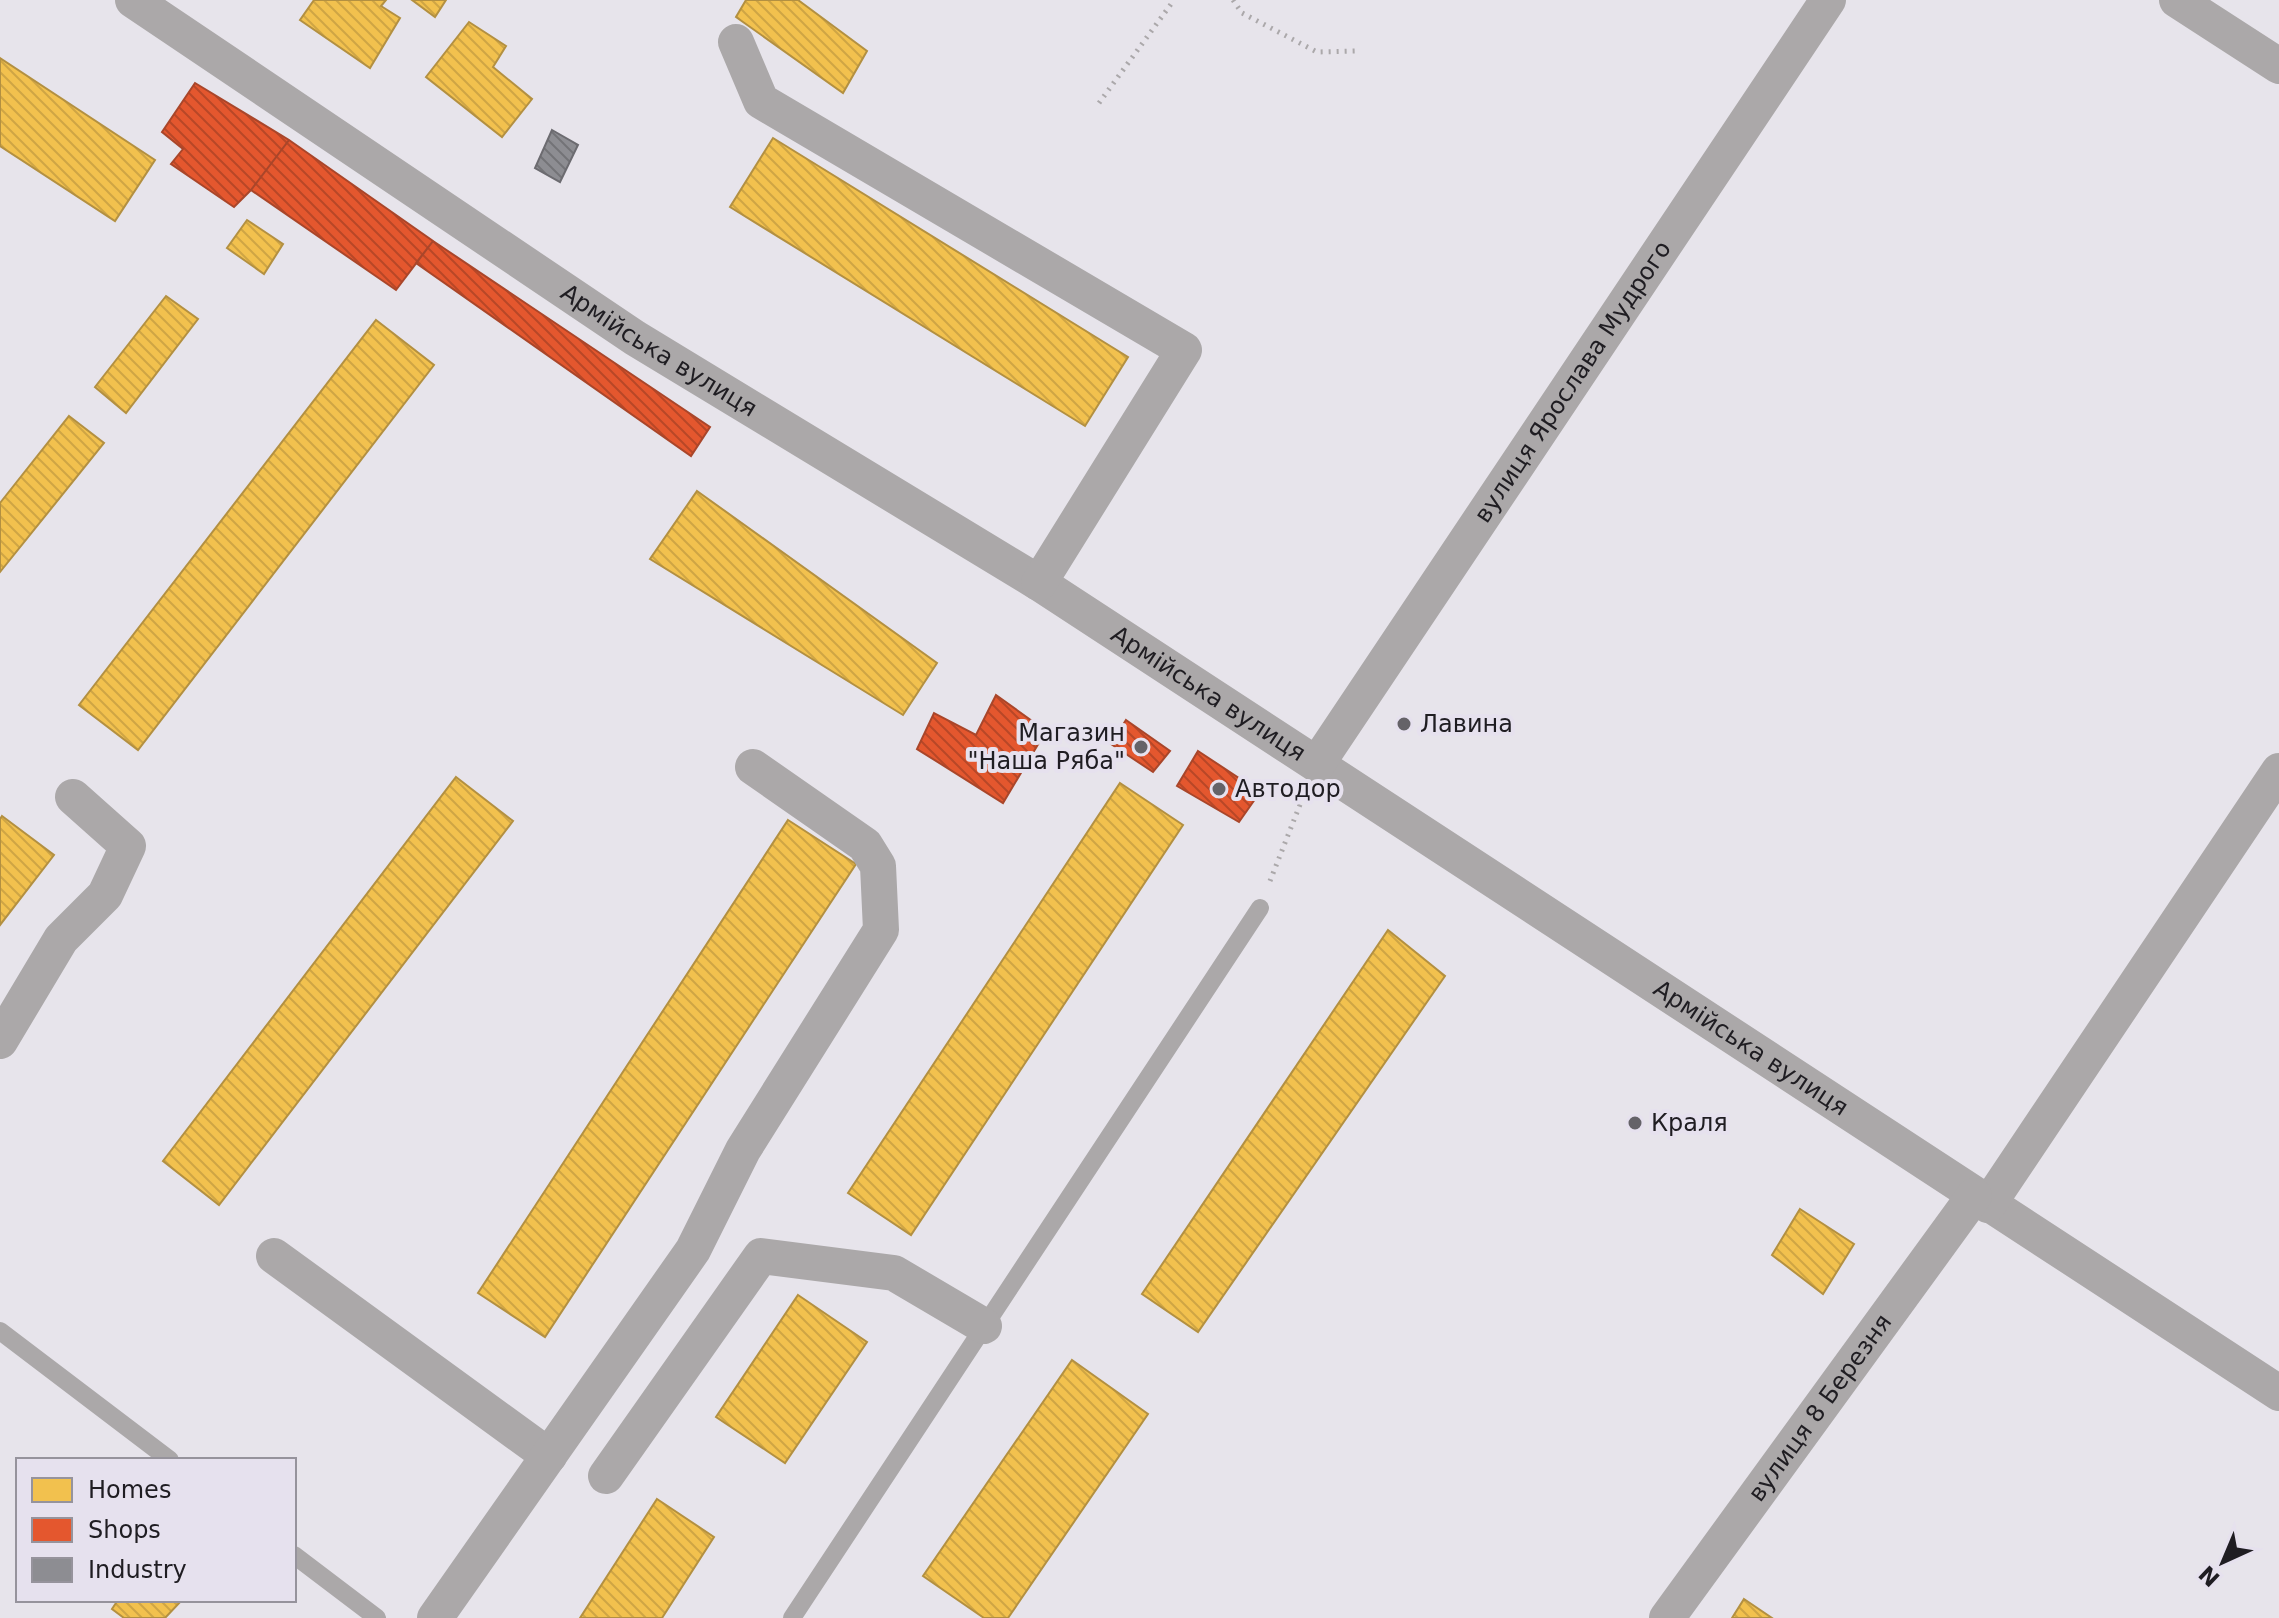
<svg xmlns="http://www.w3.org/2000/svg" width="2279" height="1618" viewBox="0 0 2279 1618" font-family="'DejaVu Sans',sans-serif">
  <defs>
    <pattern id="homes-back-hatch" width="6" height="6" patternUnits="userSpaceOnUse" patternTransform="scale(2)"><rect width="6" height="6" fill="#f2c14e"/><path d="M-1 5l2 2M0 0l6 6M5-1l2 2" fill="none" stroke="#cfa544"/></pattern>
    <pattern id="shops-back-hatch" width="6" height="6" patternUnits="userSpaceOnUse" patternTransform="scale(2)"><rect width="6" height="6" fill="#e4572e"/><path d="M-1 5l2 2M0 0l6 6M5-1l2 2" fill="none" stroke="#b84727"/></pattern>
    <pattern id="industry-back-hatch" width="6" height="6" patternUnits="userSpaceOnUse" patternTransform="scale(2)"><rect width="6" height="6" fill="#8d8d92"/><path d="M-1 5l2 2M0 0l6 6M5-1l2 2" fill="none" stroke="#737377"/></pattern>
  </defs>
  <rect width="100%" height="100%" fill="#e7e4eb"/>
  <!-- homes -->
  <path fill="url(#homes-back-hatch)" stroke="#b39041" stroke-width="2" d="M314,0H386L381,6L400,18L370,68L300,20Z
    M412,0H446L435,17Z
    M746,0H798L867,51L843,93L736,17Z
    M469,22L506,46L493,67L532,99L502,137L426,77Z
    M0,58L155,160L115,221L0,146Z
    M773,138L1128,357L1085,426L730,207Z
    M247,220L283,244L264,274L227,248Z
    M166,296L198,319L126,413L95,387Z
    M376,320L434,365L138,750L79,705Z
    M69,416L104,443L0,572V503Z
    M697,491L937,663L903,715L650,559Z
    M456,777L513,821L219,1205L163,1161Z
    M1120,783L1183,825L911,1235L848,1193Z
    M2,816L54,855L0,925V819Z
    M788,820L856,864L545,1337L478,1293Z
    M1388,930L1445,976L1198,1332L1142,1294Z
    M1800,1209L1854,1244L1823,1294L1772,1255Z
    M798,1295L867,1342L785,1463L716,1417Z
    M1072,1360L1148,1414L1008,1618H984L923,1576Z
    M657,1499L714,1537L662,1618H580Z
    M1744,1599L1772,1618H1732Z
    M118,1600H182L165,1618H124L112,1609Z"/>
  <!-- shops -->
  <path fill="url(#shops-back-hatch)" stroke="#a9462a" stroke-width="2" d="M195,83L289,140L251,190L234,207L171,164L183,149L162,132Z
    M289,140L433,241L396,290L251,190Z
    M433,241L710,427L691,456L416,263Z
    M996,695L1046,731L1003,803L917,749L934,713L976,735Z
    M1126,720L1170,751L1153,772L1111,744Z
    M1198,751L1260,792L1239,822L1177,786Z"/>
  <!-- industry -->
  <path fill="url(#industry-back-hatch)" stroke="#6c6b70" stroke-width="2" d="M552,130L578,145L560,182L535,168Z"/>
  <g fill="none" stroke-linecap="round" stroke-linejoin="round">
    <!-- path -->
    <path stroke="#aba8aa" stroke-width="5" stroke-dasharray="2 6" stroke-linecap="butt" d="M1233,0L1242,13L1317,52L1357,51
      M1099,103L1174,0
      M1270,881L1303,797"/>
    <!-- service -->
    <path stroke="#aba8a9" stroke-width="18" d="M0,1331L170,1460
      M294,1555L377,1618
      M792,1618L1260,908"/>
    <!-- minor -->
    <g stroke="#aba8a9" stroke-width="36">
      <path id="s1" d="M133,0L635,338L1039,583L2279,1393"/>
      <path d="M2177,0L2279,66"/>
      <path d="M736,42L761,101L1184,350L1039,583"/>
      <path id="s2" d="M1317,764L1828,0"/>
      <path d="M0,1041L61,939L105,895L128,846L73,797"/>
      <path d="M1988,1205L2279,771"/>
      <path d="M274,1256L549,1456"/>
      <path d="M606,1476L761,1256L894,1273L984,1326"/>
      <path d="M435,1618L693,1250L743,1150L881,930L878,866L865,845L753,767"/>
      <path id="s3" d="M1667,1618L1974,1196"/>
    </g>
  </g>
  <!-- markers -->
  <g fill="#656368" stroke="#e6e1ee" stroke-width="3">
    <circle cx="1404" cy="724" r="8"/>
    <circle cx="1141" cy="747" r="8"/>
    <circle cx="1219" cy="789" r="8"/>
    <circle cx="1635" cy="1123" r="8"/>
  </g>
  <g text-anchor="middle" stroke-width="8" stroke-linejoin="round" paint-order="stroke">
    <!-- street labels -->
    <g font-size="24" fill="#1f1d22" stroke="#e6e1ee">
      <text dy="8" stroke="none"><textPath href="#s1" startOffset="632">Армійська вулиця</textPath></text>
      <text dy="8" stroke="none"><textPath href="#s2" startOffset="460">вулиця Ярослава Мудрого</textPath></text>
      <text dy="8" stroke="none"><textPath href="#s1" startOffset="1280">Армійська вулиця</textPath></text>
      <text dy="8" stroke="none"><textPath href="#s1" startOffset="1928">Армійська вулиця</textPath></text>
      <text dy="8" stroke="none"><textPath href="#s3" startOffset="260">вулиця 8 Березня</textPath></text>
    </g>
    <!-- poi labels -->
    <g font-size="24" fill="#1f1d22" stroke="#e6e1ee" text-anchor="start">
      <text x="1420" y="732">Лавина</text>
      <text x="1125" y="741" text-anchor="end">Магазин<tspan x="1125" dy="28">"Наша Ряба"</tspan></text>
      <text x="1235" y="797">Автодор</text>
      <text x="1651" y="1131">Краля</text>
    </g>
  </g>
  <!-- legend -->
  <rect x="16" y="1458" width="280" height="144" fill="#e6e1ee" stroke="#96939c" stroke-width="2"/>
  <rect x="32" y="1478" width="40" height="24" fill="#f2c14e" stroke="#96939c" stroke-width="2"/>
  <text x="88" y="1498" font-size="24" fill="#1f1d22">Homes</text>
  <rect x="32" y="1518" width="40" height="24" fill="#e4572e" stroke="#96939c" stroke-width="2"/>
  <text x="88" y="1538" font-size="24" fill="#1f1d22">Shops</text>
  <rect x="32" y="1558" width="40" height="24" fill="#8d8d92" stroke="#96939c" stroke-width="2"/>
  <text x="88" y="1578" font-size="24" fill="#1f1d22">Industry</text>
  <!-- north arrow -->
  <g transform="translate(2223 1562) rotate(224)" stroke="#e6e1ee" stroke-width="6" paint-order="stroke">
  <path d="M0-6L14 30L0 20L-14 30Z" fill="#1f1d22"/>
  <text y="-12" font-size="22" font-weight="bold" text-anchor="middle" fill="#1f1d22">N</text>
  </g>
</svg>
